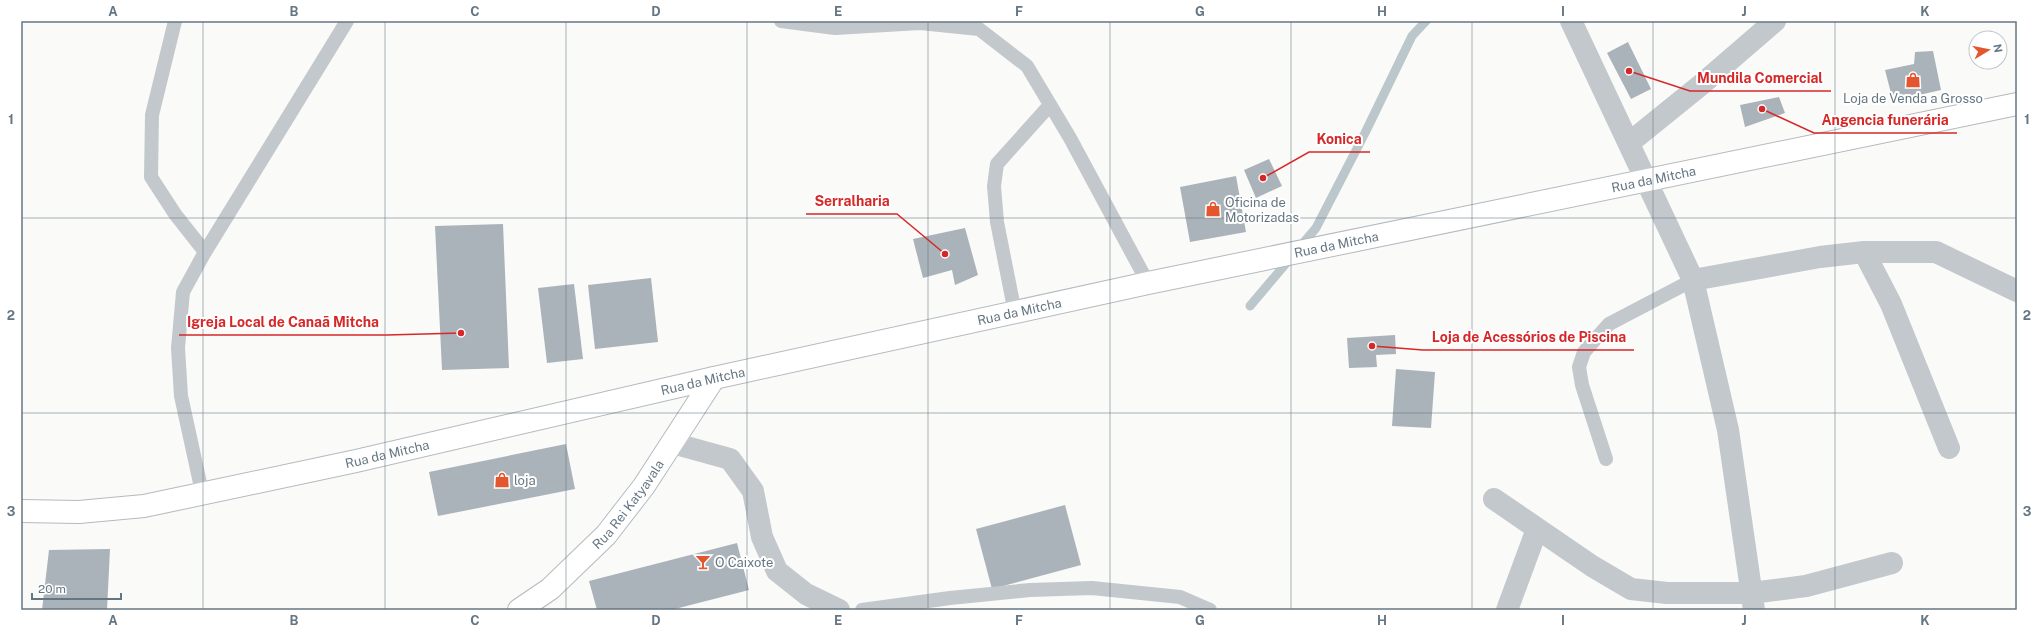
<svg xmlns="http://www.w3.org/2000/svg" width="2038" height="631" viewBox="0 0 2038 631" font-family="'Public Sans',sans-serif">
  <rect width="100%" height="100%" fill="#fafaf8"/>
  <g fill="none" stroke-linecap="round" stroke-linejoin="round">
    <!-- stream -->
    <path stroke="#bbc7cb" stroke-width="9" d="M1250,306L1316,228L1365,133L1412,36L1426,21"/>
  </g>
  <!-- building -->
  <path fill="#aab3b9" d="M1628,42L1651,89L1631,99L1607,53Z
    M1933,51L1941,90L1893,101L1885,70L1914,64L1915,52Z
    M1779,97L1785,113L1745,127L1740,105Z
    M1269,159L1282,186L1256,198L1244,170Z
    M1236,176L1246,232L1190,242L1180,187Z
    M503,224L509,368L442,370L435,226Z
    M965,228L978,275L955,285L952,270L923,278L913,239Z
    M651,278L658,342L595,349L588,285Z
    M574,284L583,359L547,363L538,288Z
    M1395,335L1396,354L1376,355L1377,367L1349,368L1347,338Z
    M1396,369L1435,372L1431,428L1392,426Z
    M566,444L575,489L438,516L429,472Z
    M1065,505L1081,565L992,589L976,529Z
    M737,543L749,590L671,610H597L589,581Z
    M110,549L107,610H42L49,550Z"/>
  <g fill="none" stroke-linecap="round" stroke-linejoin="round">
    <defs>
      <g id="secondary">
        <path id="s1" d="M519,610L550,589L606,535L644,486L714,378"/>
      </g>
      <g id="primary">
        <path id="s2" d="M21,511L79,512L144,506L356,461L714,378L1148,283L2017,104"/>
      </g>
    </defs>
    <!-- secondary casing -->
    <use href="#secondary" stroke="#b3babf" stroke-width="24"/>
    <!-- primary casing -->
    <use href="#primary" stroke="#b5babe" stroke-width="24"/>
    <!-- lane -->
    <path stroke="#c3c8cc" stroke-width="14" d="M175,21L152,115L151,177L175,214L205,252
      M781,21L835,28L920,23L979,29L1027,66L1070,138L1148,283
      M1015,313L997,222L994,186L997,164L1050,105
      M1606,459L1582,385L1579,367L1584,352L1609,324L1693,280
      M202,492L181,396L178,348L183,292L205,252L347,21
      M862,610L950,598L1030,590L1092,588L1180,597L1210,610"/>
    <!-- street -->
    <path stroke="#c3c8cc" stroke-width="22" d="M1571,21L1693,280L1728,430L1754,610
      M1629,143L1702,84L1775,21
      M1864,252L1891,304L1949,448
      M1693,280L1820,257L1864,252H1936L2017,291
      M672,443L730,459L753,491L762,537L777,571L806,594L839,610
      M1494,499L1592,566L1631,589L1667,593H1751L1806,586L1892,563
      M1507,610L1537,529"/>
    <!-- secondary -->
    <use href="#secondary" stroke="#fff" stroke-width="22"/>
    <!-- primary -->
    <use href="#primary" stroke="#fff" stroke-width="22"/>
  </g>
  <!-- grid -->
  <path fill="none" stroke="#657683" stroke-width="1" stroke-opacity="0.55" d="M203,21V610M385,21V610M566,21V610M747,21V610M928,21V610M1110,21V610M1291,21V610M1472,21V610M1653,21V610M1835,21V610M21,218H2017M21,413H2017"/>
  <!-- icons -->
  <defs>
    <symbol id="shop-bare" viewBox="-9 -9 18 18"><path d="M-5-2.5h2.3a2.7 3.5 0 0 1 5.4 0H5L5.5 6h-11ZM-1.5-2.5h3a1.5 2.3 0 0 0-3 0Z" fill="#e4572e" stroke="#fff" stroke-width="2.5" paint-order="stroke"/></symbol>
    <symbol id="bar-bare" viewBox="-9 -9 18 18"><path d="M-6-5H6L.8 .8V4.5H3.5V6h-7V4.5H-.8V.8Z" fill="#e4572e" stroke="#fff" stroke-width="2.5" paint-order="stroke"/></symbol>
  </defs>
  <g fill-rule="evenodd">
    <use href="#shop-bare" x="1902" y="69" width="22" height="22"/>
    <use href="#shop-bare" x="1202" y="198" width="22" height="22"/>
    <use href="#shop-bare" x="491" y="469" width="22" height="22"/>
    <use href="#bar-bare" x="692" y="551" width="22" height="22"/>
  </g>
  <g text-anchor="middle" stroke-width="4" stroke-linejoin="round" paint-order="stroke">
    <!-- poi labels -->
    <g font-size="13" fill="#657683" stroke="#fff" text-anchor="start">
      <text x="1913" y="103" text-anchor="middle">Loja de Venda a Grosso</text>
      <text x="1225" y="207">Oficina de<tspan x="1225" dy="15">Motorizadas</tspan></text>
      <text x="514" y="485">loja</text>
      <text x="715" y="567">O Caixote</text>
    </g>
    <!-- street labels -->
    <g font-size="13" fill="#657683" stroke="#fff">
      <text dy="5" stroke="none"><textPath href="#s2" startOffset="1668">Rua da Mitcha</textPath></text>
      <text dy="5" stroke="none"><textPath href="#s2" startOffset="1344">Rua da Mitcha</textPath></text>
      <text dy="5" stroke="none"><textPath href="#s2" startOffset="1020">Rua da Mitcha</textPath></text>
      <text dy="5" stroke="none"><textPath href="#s2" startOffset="696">Rua da Mitcha</textPath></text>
      <text dy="5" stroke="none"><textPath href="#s2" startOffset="372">Rua da Mitcha</textPath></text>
      <text dy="5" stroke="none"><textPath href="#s1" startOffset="153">Rua Rei Katyavala</textPath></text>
    </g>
  </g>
  <!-- callouts -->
  <path fill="none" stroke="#d62828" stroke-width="1.5" d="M1629 71L1690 91H1831M1762 109L1814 133H1957M1263 178L1309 152H1370M945 254L897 214H806M461 333L387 335H179M1372 346L1423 350H1634"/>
  <g fill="#d62828" stroke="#fff" stroke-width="1.5">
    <circle cx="1629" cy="71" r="4"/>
    <circle cx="1762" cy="109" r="4"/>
    <circle cx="1263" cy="178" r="4"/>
    <circle cx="945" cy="254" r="4"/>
    <circle cx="461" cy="333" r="4"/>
    <circle cx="1372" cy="346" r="4"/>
  </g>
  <g font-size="14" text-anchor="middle" font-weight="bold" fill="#d62828" stroke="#fff" stroke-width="4" stroke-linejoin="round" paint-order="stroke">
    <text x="1760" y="83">Mundila Comercial</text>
    <text x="1885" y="125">Angencia funerária</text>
    <text x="1339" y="144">Konica</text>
    <text x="852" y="206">Serralharia</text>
    <text x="283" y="327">Igreja Local de Canaã Mitcha</text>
    <text x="1529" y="342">Loja de Acessórios de Piscina</text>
  </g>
  <!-- border -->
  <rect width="2038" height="631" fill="none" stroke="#ffffff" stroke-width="44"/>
  <!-- north arrow -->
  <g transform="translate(1988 50) rotate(80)"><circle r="19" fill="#ffffff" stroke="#c1c8cd"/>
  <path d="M0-3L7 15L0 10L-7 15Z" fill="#e4572e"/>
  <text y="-6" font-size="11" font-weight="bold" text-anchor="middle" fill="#657683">N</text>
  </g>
  <!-- scale -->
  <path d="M32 593v6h89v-6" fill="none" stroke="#657683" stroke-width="2"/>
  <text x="38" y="593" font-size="12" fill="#657683" stroke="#ffffff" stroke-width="3" paint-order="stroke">20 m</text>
  <rect x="22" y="22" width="1994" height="587" fill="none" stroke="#657683" stroke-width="1.5"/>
  <g font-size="13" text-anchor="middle" font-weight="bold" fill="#657683">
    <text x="113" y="16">A</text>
    <text x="294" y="16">B</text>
    <text x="475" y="16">C</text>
    <text x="656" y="16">D</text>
    <text x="838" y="16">E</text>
    <text x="1019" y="16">F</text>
    <text x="1200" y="16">G</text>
    <text x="1382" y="16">H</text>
    <text x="1563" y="16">I</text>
    <text x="1744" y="16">J</text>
    <text x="1925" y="16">K</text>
    <text x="11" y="124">1</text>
    <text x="2027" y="124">1</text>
    <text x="11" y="320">2</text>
    <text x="2027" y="320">2</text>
    <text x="11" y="516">3</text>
    <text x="2027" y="516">3</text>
    <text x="113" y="625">A</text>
    <text x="294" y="625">B</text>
    <text x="475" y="625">C</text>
    <text x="656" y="625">D</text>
    <text x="838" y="625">E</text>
    <text x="1019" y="625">F</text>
    <text x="1200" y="625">G</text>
    <text x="1382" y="625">H</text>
    <text x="1563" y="625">I</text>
    <text x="1744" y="625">J</text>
    <text x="1925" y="625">K</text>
  </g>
</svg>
